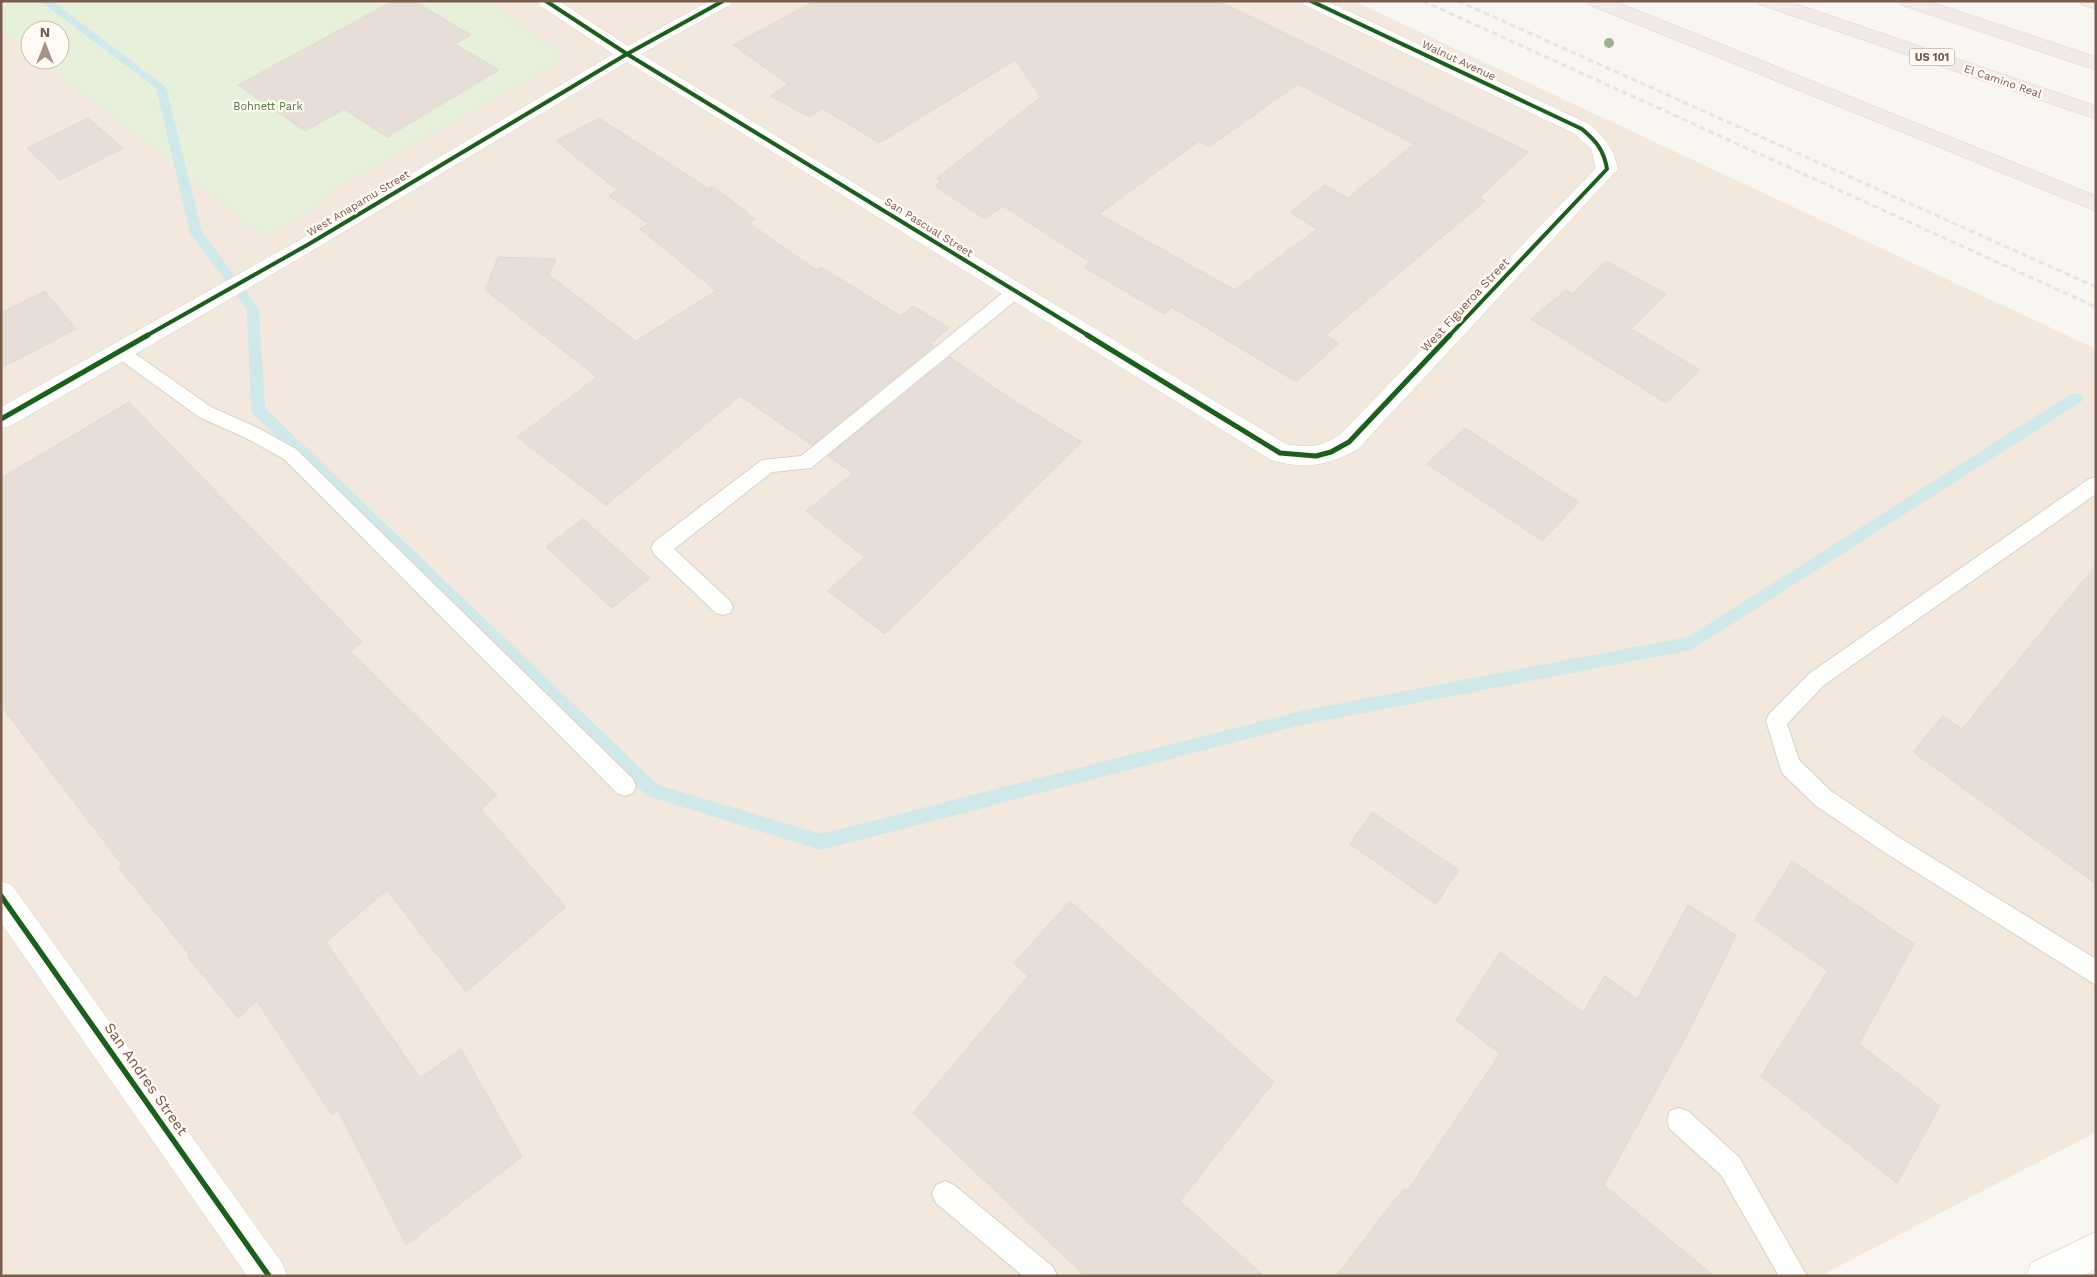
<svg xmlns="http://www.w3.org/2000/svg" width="2097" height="1277" viewBox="0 0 2097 1277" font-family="'Work Sans',sans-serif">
  <rect width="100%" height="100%" fill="#f9f5f0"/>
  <!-- residential -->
  <path fill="#f2e8de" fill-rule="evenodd" d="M1,1H1354L2096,349V1132L1820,1276H1ZM30,30H60V60H30Z"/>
  <!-- green -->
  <path fill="#e7f0db" d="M1,1H486L559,52L560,62L331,191L305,215L263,236L39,60H60V30H30V53L1,30Z"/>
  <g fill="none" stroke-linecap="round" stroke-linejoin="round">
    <!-- stream -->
    <path fill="#d0e8ea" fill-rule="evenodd" d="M40,1H52L166,87L202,232L259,309L265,408L658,785L821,834L1301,711L1688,637L2071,394H2081L2083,398L2081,402L1691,650L1301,725L821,850L647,796L253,414L251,410L247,310L190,233L156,88Z"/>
  </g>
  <!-- building -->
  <path fill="#e6ded7" stroke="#e2d8d2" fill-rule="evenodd" d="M393,1H414L471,35L455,44L499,70L387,137L344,109L305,131L238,85Z
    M815,1H1219L1528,152L1479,198L1485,201L1326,335L1339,343L1296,382L1172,307L1164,314L1084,267L1090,262L1003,206L985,219L935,186L942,181L937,178L1041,97L1015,60L879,143L822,108L810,117L770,96L788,84L733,45ZM1298,84L1414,144L1348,198L1325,185L1290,212L1317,229L1235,290L1099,214L1199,141L1209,147Z
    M88,118L123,148L60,180L27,148Z
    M599,118L709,189L713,186L755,219L749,223L816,270L821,267L901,316L913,306L949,328L930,344L934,346L812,445L740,396L606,505L517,437L597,377L485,290L498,257L556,259L549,275L636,341L716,291L640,229L649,224L609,196L617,190L556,141Z
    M1606,261L1666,294L1631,329L1700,370L1666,403L1531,319L1566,290L1572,294Z
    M45,291L76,329L1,368V313Z
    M950,357L1008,397L1082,442L885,634L828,591L865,557L806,511L853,473L828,456Z
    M129,402L362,642L350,651L497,795L481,809L566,907L466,992L387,890L326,942L420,1078L461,1049L522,1157L406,1245L338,1110L332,1115L257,1001L238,1018L187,956L189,954L119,868L122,865L1,706V478Z
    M1465,428L1579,502L1542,541L1427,464Z
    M583,519L650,578L612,608L546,547Z
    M2096,565V884L1913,752L1943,716L1962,729Z
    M1372,812L1459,870L1436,904L1350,844Z
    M1792,861L1914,944L1859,1044L1940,1106L1897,1183L1761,1076L1828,971L1755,920Z
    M1070,901L1274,1082L1180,1201L1264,1276H1085L913,1113L1028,976L1014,963Z
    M1688,905L1736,935L1690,1029L1604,1185L1714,1276H1336L1404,1188L1407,1191L1500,1054L1456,1020L1500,952L1583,1012L1605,976L1637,999Z"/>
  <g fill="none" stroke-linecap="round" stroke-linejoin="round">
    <defs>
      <path id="service" d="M1015,286L1021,288L1023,292L1021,296L811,468L772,472L674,549L730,601L733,607L730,613L723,615L716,613L654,554L651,548L654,542L762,460L801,456L1009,288Z
        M121,346L127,348L211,407L258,428L296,449L633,779L636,786L633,793L625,796L617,793L284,459L246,438L199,417L115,356L112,352L115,348Z
        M2096,477V494L1824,685L1787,724L1799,760L1831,791L1900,838L2096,959V985L1884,852L1815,805L1782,773L1766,721L1769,714L1810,673L2089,479Z
        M1679,1108L1688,1111L1739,1157L1807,1276H1779L1721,1175L1670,1129L1667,1120L1670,1111Z
        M945,1181L954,1185L1053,1267L1057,1276H1023L936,1203L932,1194L936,1185Z"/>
      <path id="minor" d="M537,1H559L628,46L709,1H732L730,5L641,54L1286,444C1309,448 1320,447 1340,435L1596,168L1591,149L1575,134L1304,5L1302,1H1327L1589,124C1605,137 1614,149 1618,169L1358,449C1329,466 1303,470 1271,460L627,62C422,186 218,308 10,426L1,428V407L301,239L613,54L539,5Z"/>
      <path id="tertiary" d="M1,881L12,885L282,1263L287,1276H247L1,923Z"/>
      <path id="secondary" d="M2096,1232V1269L2083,1276H2026L2031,1263Z"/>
      <path id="motorway" d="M1588,1H1614L2096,196V211L1590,5Z
        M1759,1H1787L2096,106V119L1761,5Z
        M1900,1H1928L2096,57V70L1902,5Z
        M2080,1H2096V9L2082,5Z"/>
    </defs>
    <!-- service casing -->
    <use href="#service" stroke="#d7d1cb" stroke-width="2"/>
    <!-- minor casing -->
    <use href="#minor" stroke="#d7d1cb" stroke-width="1"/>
    <!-- tertiary casing -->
    <use href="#tertiary" stroke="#d7d1cb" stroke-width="1"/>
    <!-- secondary casing -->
    <use href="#secondary" stroke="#d9d2cb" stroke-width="1"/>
    <!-- motorway casing -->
    <use href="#motorway" stroke="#dad1cc" stroke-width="1"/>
    <!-- service -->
    <use href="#service" fill="#fefefd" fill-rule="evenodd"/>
    <!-- minor -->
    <use href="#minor" fill="#fefefd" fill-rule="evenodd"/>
    <!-- tertiary -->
    <use href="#tertiary" fill="#fefefd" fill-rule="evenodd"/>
    <!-- secondary -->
    <use href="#secondary" fill="#fefefd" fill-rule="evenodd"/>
    <!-- motorway -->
    <use href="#motorway" fill="#f2eae7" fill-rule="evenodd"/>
    <!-- rail -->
    <path stroke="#e6e3e7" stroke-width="3" stroke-dasharray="5.5 4" stroke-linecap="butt" d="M1423,1L2096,307
      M1458,1L2096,287"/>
    <defs>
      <path id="cycleway-far2" d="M546,1L627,54L1089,336
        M1311,1L1582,129C1596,141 1604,150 1607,169L1449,336
        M146,336L309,244L627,54L723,1"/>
      <path id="cycleway-far1" d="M1087,335L1280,453L1316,456L1331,452L1349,442L1450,335
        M1,419L148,335"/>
      <path id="cycleway" d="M1,896L269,1276"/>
    </defs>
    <!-- cycleway-far2 casing -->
    <use href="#cycleway-far2" stroke="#fffaf3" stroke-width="6"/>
    <!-- cycleway-far1 casing -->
    <use href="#cycleway-far1" stroke="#fffaf3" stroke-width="8"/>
    <!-- cycleway casing -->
    <use href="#cycleway" stroke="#fffaf3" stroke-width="9"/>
    <!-- cycleway-far2 -->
    <use href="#cycleway-far2" stroke="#1b5e20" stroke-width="4"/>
    <!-- cycleway-far1 -->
    <use href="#cycleway-far1" stroke="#1b5e20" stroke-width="5"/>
    <!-- cycleway -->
    <use href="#cycleway" stroke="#1b5e20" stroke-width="5.5"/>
  </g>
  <!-- trees -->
  <circle fill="#9eb190" cx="1609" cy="43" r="5"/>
  <g text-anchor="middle" stroke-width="4.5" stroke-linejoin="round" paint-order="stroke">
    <!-- shield labels -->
    <rect fill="#fffaf3" stroke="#a28b7f" stroke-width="1" x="1909.5" y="48.5" width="45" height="17" rx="4"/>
    <g font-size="11" font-weight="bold" fill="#7a5c4d">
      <text x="1932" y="61">US 101</text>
    </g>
    <!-- far-street labels -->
    <g font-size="11" fill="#7a5c4d" stroke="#fffaf3">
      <text transform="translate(1459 60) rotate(25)" y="4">Walnut Avenue</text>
      <text transform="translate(2003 81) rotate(19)" y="4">El Camino Real</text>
      <text transform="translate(358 203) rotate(-31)" y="4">West Anapamu Street</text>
      <text transform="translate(929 227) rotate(32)" y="4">San Pascual Street</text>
    </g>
    <!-- far-park labels -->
    <g font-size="11" fill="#537a41" stroke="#fffaf3">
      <text x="268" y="110">Bohnett Park</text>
    </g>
    <!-- street labels -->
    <g font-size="12" fill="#7a5c4d" stroke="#fffaf3">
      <text transform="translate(1465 305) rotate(-47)" y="4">West Figueroa Street</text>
    </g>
    <!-- near-street labels -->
    <g font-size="15" fill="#7a5c4d" stroke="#fffaf3">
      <text transform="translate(146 1079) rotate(55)" y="5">San Andres Street</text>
    </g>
  </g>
  <!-- border -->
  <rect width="2097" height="1277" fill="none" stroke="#7a5c4d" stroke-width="5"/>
  <!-- north arrow -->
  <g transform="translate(45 45)"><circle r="24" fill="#fffaf3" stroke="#cabbb1"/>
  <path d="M0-4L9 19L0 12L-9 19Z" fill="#a69286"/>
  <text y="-8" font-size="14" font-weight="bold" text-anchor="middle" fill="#7a5c4d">N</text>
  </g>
</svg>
